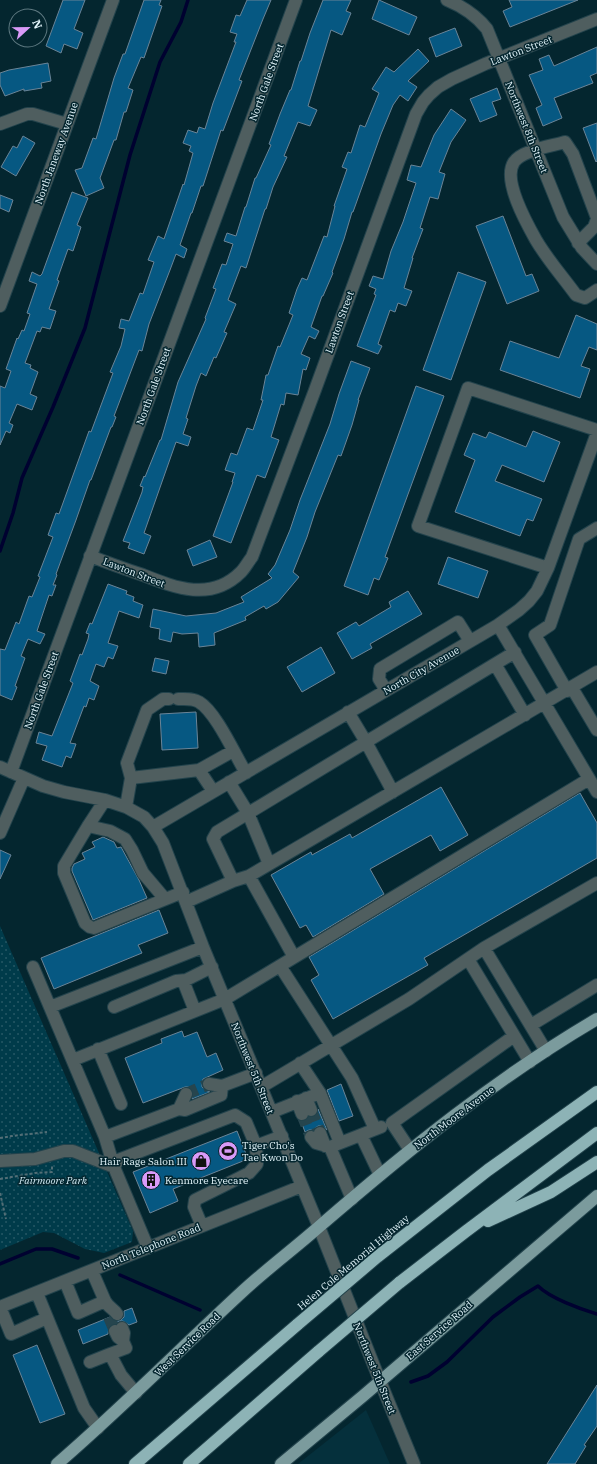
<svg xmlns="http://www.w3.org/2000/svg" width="597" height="1464" viewBox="0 0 597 1464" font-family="'IBM Plex Serif',serif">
  <defs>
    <pattern id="park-dots" width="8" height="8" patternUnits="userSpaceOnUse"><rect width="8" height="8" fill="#003b4a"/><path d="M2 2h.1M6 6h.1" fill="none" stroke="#255865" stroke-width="1.8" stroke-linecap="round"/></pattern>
  </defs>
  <rect width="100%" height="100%" fill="#04262f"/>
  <!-- built -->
  <path fill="#05303c" d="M366,1410L390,1464H298Z"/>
  <!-- park -->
  <path fill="url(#park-dots)" d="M0,926L133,1231L132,1242L104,1253L85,1249L54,1233L43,1232L0,1250Z"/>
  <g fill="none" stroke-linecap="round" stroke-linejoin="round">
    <!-- stream -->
    <path stroke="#000130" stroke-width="3.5" d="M0,551L13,513L22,478L53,407L85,328L130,155L160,62L181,22L188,0
      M0,1264L36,1249H52L78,1258
      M120,1275L200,1310
      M411,1382L428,1376L447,1362L493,1317L520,1297L538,1286C550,1298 580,1309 597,1314"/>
  </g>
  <!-- building -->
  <path fill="#065882" stroke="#6a8497" d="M63,0H85L74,29L83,33L77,49L64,44L61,53L46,46Z
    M144,0H161L159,5L162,6L144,58L141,57L128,88L133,90L126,112H124L116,140H114L100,178L104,188L86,196L75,170L82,168L93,138L96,139L114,78L123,54H125Z
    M247,0H271L263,19L239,80L242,81L223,131L221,130L203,186H201L192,213H191L180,245L187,249L184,258L176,254L170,270L149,324L142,351L139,350L125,387L114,416L116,417L112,427H111L91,480H90L76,520L56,574L57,575L53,585H56L52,596L49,595L37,631L45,634L40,644L28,639L21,656L25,658L15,686L17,687L12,700L0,695V649L5,650L16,622L19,624L29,596L32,597L40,577L38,576L53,537L48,535L56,513L59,514L89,431L91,432L113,373L110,372L121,346L125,329L119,328L121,319L129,321L140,293L143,294L154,262L148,260L158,236L164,239L183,184L184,185L193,153L189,151L191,146L183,143L188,130L197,133L199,127L205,129L213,103L236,42H234L237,34L230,32L236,15L240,16Z
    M323,0H351L346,11L351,13L342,35L331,30L308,106L317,110L310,126L298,122L284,156L287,157L273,187L266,209H265L246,268L241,266L228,300L236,304L224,332L227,333L216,358L214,357L206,376L201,373L196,386L186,418L188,419L183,434L191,437L188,446L176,442L144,533L151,536L144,554L128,548L130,543L123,541L142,492L143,487L140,486L144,476L145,477L160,440H161L178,382L206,319L205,318L216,289L213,288L222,264L226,265L233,244L224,241L227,233L236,236L245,207H246L255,178H256L271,145L269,144L280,114L290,90H291L300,61H301L310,33Z
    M379,0L417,17L409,35L372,19Z
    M509,0H578L510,27L503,11L512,7Z
    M455,28L462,46L436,57L429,38Z
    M597,47V73L590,76L593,83L554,98L562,118L543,126L536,108L542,105L529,75L543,70L539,59L549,55L554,66Z
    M418,49L429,61L408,81L417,87L408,101L400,95L393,105L381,134L353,212H352L344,239L332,272L333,273L323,296H322L311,327L319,331L315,339L309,336L301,354L310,358L306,370L303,369L298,395L286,393L284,405L281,404L271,437L279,440L265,478L257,475L231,543L213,536L233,482H232L235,473L225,470L231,453L237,455L247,428L253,430L263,400H261L266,375H268L278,346L280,347L293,315L289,313L297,289L302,278L307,280L324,236L327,237L335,206H334L347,169L342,167L348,152L351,153L360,125L365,127L379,93L372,89L386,67L394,72Z
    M48,63L51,81L41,83L42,88L24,91V89L5,96L0,85V73L9,70Z
    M497,88L501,99L492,102L497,115L480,122L470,99Z
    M451,109L466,120L451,142L439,172L445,174L438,199L430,197L420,228L423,229L412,258H413L404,288L412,291L406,306L398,303L395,312L390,310L378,344L382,346L378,354L357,346L376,295L374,294L376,289L369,286L373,276L383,279L391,251L403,222L416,183L407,180L411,165L421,167L434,135Z
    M597,123V161L596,162L583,128Z
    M23,136L35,143L16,176L1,167L13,146L17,148Z
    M72,192L88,198L77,225L81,227L73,251L68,249L57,280L59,281L49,309L56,311L50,329L42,327L40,332L37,331L25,363L31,365L30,368L38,372L30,394L37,397L32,410L17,404L9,423L13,425L10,433L6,431L0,445V386L5,388L11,371L6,369L17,338L18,339L22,330L24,331L30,314L27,313L37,284L29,281L32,272L40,276L42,274Z
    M0,195L13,200L9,212L0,208Z
    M503,216L526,276L532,274L539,291L507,304L476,226Z
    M458,272L486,282L451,380L423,370Z
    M576,315L597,324V350L589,347L581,366L590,369L580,398L500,370L510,341L559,358Z
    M351,361L370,368L358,400H359L352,425L341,456L338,455L315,512L307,537L293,572L299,577L278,602L266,609L264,606L245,617L246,620L214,633L215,645L199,647L198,633L182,634L173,632L171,642L159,639L160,629L150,627L153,609L186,616L216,613L244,602L241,597L272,578L268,574L275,565L290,530L300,500L330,424L339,394Z
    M416,386L444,396L385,557L388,558L379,580L374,578L368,595L344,586Z
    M533,431L560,442L544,482L502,465L495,481L542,499L533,521L527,519L520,536L455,512L475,460L464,455L473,433L486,438L489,432L526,447Z
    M210,540L217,557L193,566L187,550Z
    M448,557L488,571L478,598L438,584Z
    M108,584L127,591L126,594L134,597L133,601L143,605L139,618L119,611L108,643L118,646L113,659L108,657L104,667L96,664L90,681L99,686L94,700L89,698L86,707L84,706L70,743L76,744L71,758L66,756L62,767L42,760L47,746L36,743L39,732L52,736L73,683L70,681L80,654L82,655L88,639L89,634L86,633L90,623L92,624Z
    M408,591L422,614L370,644L372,648L352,659L337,633L356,622L359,626L391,607L389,602Z
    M321,647L335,673L302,692L287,667Z
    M155,658L169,661L166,674L152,671Z
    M196,712L198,748L162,750L160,714Z
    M441,787L468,835L440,851L431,835L370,869L384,894L313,937L306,925L300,928L271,875L311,852L312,855L350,834L352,838Z
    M580,793L597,823V858L424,958L428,965L333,1019L311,980L319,975L309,957Z
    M103,837L114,842L117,848L121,847L139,880L147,898L93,920L72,871V868L74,864L85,859L82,853L95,847L92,842Z
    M0,850L11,855L0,879Z
    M159,910L168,933L138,945L142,953L54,989L41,958Z
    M182,1031L184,1037L197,1032L207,1057L216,1053L223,1070L203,1079L202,1083V1087L205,1090L210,1092L192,1099L193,1094L192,1090L190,1087H185L143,1103L125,1058L162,1043L161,1039Z
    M341,1084L353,1116L339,1121L327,1090Z
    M318,1109L327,1130L322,1126H318L313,1130H309L305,1132L301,1121H305L309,1117H314L317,1114Z
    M237,1131L248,1159L173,1189L178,1201L150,1213L133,1172Z
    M132,1308L137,1322L129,1325L123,1321H119L109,1327L108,1334L83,1344L78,1330L110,1317L114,1321L121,1320L124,1317V1311Z
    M37,1345L65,1414L40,1423L13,1355Z
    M597,1385V1426L584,1445L586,1446L575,1464H547Z"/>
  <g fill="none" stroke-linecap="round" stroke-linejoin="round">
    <!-- minor-tunnel -->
    <path stroke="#26454e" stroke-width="12" stroke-dasharray="12 6" stroke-linecap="butt" d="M186,1094L209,1084
      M311,1110L320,1133
      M302,1114L311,1137
      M109,1317L115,1331"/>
    <defs>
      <path id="minor" d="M447,0C464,7 476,15 487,29L563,217L582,248L597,264
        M0,124L27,114H33L67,124
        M597,218L573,154L565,142C552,146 522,150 514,162C502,180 527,224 536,240C547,259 563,277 576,295L585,298L597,290
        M578,243L594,227L597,219
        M0,306L113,0
        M90,556C108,563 125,569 143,575C176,588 211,602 241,572C245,568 248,562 252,557L315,390L416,114L423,102L429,95L438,87L452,79L485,64L597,19
        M548,568L418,526L468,388L597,430
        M498,625L597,792
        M495,664L525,715
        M572,688L597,730
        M386,690L379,679L380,669L458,622L470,641
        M567,691L535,635L550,625L579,539L597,528
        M178,699C185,699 193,698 199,702C216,712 235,755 246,773
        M348,712L366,742L393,792
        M0,767L43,786L64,792L105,800L126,807L144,817L153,827L163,843L203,947L319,1227L380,1381L414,1464
        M199,770L233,751
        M11,772L296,0
        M131,778L199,770L213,791
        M229,782L248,813L269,864
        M105,800L88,826L64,866V873L85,923L90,927L94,928L183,892
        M126,807L131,778L127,763L147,710L163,699H169
        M88,826L110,831L125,839L132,850L143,873L165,899
        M153,827L498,625L519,610L529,601L537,591L548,568L597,433
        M0,833L24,778
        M249,876L294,957
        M233,881L213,839L217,832L515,652
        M186,902L233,881L249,876L597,672
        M484,948L546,1051
        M468,959L530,1062
        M280,966L352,1078L375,1129
        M50,1007L203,947
        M114,1007L176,981L186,980
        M195,1011L184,983L186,980L212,967
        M531,1025L597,985
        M98,1049L121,1104
        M73,1060L225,999L589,779
        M300,1063L320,1093
        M209,1084L222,1086
        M261,1087L409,999L484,948L597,883
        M306,1098L311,1110
        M297,1101L302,1114
        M179,1109L186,1094
        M272,1112L320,1093L340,1143
        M320,1133L325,1146
        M361,1135L380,1175
        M105,1137L179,1109L185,1110L221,1095L222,1086L256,1073
        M311,1137L316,1143L330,1147
        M410,1150L392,1123L514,1036
        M0,1161L35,1159L64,1151H73L114,1167L105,1137L33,967
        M352,1199L330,1147L381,1127
        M202,1226L194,1207L195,1200L249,1173L257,1164L256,1146
        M148,1248L114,1167L118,1160L235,1115L246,1122L256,1146L282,1136
        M65,1281L78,1313L105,1301L92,1271
        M37,1293L84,1408L98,1428
        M105,1301C108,1307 114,1309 117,1314
        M0,1307L302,1186
        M0,1307L11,1334L47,1318
        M115,1331L118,1337L123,1341L124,1333L122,1328
        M123,1341L126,1348L110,1354L121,1375L136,1393
        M90,1362L110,1354"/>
      <path id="major" d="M57,1464C121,1409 180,1349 243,1291C268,1268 295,1248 321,1225C408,1150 498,1077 597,1019
        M281,1464L363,1396L597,1196"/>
      <path id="highway" d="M488,1221L551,1192L597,1162
        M377,1257L488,1170L597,1092
        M399,1283L465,1232L597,1133
        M135,1464L298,1324
        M189,1464L319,1351"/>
    </defs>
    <!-- minor casing -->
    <use href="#minor" stroke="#23434c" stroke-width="14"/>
    <!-- major casing -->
    <use href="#major" stroke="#23434c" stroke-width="14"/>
    <!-- highway casing -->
    <use href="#highway" stroke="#23434c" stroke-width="14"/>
    <!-- path -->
    <path stroke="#526e76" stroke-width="2" stroke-dasharray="3 2" stroke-linecap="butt" d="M0,1138L12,1136L47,1132
      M0,1179L35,1173L52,1172V1166
      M0,1193L6,1219"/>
    <!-- minor -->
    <use href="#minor" stroke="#4f5e5f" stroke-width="12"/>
    <!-- major -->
    <use href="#major" stroke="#7b9b9d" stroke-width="12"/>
    <!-- highway -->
    <use href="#highway" stroke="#8db3b6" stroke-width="12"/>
    <defs>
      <path id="highway-bridge" d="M298,1324L377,1257
        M319,1351L399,1283"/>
    </defs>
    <!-- highway-bridge casing -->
    <use href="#highway-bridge" stroke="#23434c" stroke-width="14" stroke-linecap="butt"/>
    <!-- highway-bridge -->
    <use href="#highway-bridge" stroke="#8db3b6" stroke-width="12"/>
  </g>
  <!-- icons -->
  <defs>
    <symbol id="stadium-disc" viewBox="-11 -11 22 22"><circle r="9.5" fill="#d99af8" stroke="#04262f"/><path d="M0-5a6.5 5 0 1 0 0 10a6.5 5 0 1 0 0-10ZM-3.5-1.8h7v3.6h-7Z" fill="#111"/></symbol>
    <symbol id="shop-disc" viewBox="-11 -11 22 22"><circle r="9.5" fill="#d99af8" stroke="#04262f"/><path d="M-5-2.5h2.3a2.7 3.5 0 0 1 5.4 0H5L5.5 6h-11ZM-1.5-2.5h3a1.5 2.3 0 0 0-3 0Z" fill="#111"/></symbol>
    <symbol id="building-disc" viewBox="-11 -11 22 22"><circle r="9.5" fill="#d99af8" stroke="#04262f"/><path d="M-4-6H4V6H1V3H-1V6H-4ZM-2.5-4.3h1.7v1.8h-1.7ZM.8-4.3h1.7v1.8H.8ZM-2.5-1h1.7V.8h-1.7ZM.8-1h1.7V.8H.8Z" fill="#111"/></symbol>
  </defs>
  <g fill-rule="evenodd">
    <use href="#stadium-disc" x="217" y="1140" width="22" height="22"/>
    <use href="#shop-disc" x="190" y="1150" width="22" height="22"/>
    <use href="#building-disc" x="140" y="1169" width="22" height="22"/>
  </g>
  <g text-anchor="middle" stroke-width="3" stroke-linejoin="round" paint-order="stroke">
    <!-- street labels -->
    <g font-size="10" fill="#e4f6fc" stroke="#04262f">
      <text transform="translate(521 50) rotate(-21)" y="4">Lawton Street</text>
      <text transform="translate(266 82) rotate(-70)" y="4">North Gale Street</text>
      <text transform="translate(527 127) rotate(68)" y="4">Northwest 8th Street</text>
      <text transform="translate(56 153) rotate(-70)" y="4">North Janeway Avenue</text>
      <text transform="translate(339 322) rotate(-70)" y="4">Lawton Street</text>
      <text transform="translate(153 386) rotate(-70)" y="4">North Gale Street</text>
      <text transform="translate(134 572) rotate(21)" y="4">Lawton Street</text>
      <text transform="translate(421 670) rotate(-30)" y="4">North City Avenue</text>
      <text transform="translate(41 690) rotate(-70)" y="4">North Gale Street</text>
      <text transform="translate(253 1068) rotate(68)" y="4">Northwest 5th Street</text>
      <text transform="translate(454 1117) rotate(-37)" y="4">North Moore Avenue</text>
      <text transform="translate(151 1246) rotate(-22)" y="4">North Telephone Road</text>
      <text transform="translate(353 1262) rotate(-40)" y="4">Helen Cole Memorial Highway</text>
      <text transform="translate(439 1330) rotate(-41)" y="4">East Service Road</text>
      <text transform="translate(187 1344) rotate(-44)" y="4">West Service Road</text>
      <text transform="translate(375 1368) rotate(68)" y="4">Northwest 5th Street</text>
    </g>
    <!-- poi labels -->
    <g font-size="10" fill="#e4f6fc" stroke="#04262f" text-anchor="start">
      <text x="242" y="1149">Tiger Cho's<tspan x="242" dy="12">Tae Kwon Do</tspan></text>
      <text x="187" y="1165" text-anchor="end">Hair Rage Salon III</text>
      <text x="165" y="1184">Kenmore Eyecare</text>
    </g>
    <!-- park labels -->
    <g font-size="10" font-style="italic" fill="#cfe9f2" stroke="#04262f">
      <text x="53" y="1184">Fairmoore Park</text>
    </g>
  </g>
  <!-- north arrow -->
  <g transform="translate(28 28) rotate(68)"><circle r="19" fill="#04262f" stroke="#5e7981"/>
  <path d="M0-3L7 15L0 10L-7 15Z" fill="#d99af8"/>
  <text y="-6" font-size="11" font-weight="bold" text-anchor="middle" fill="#e4f6fc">N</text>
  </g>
</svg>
